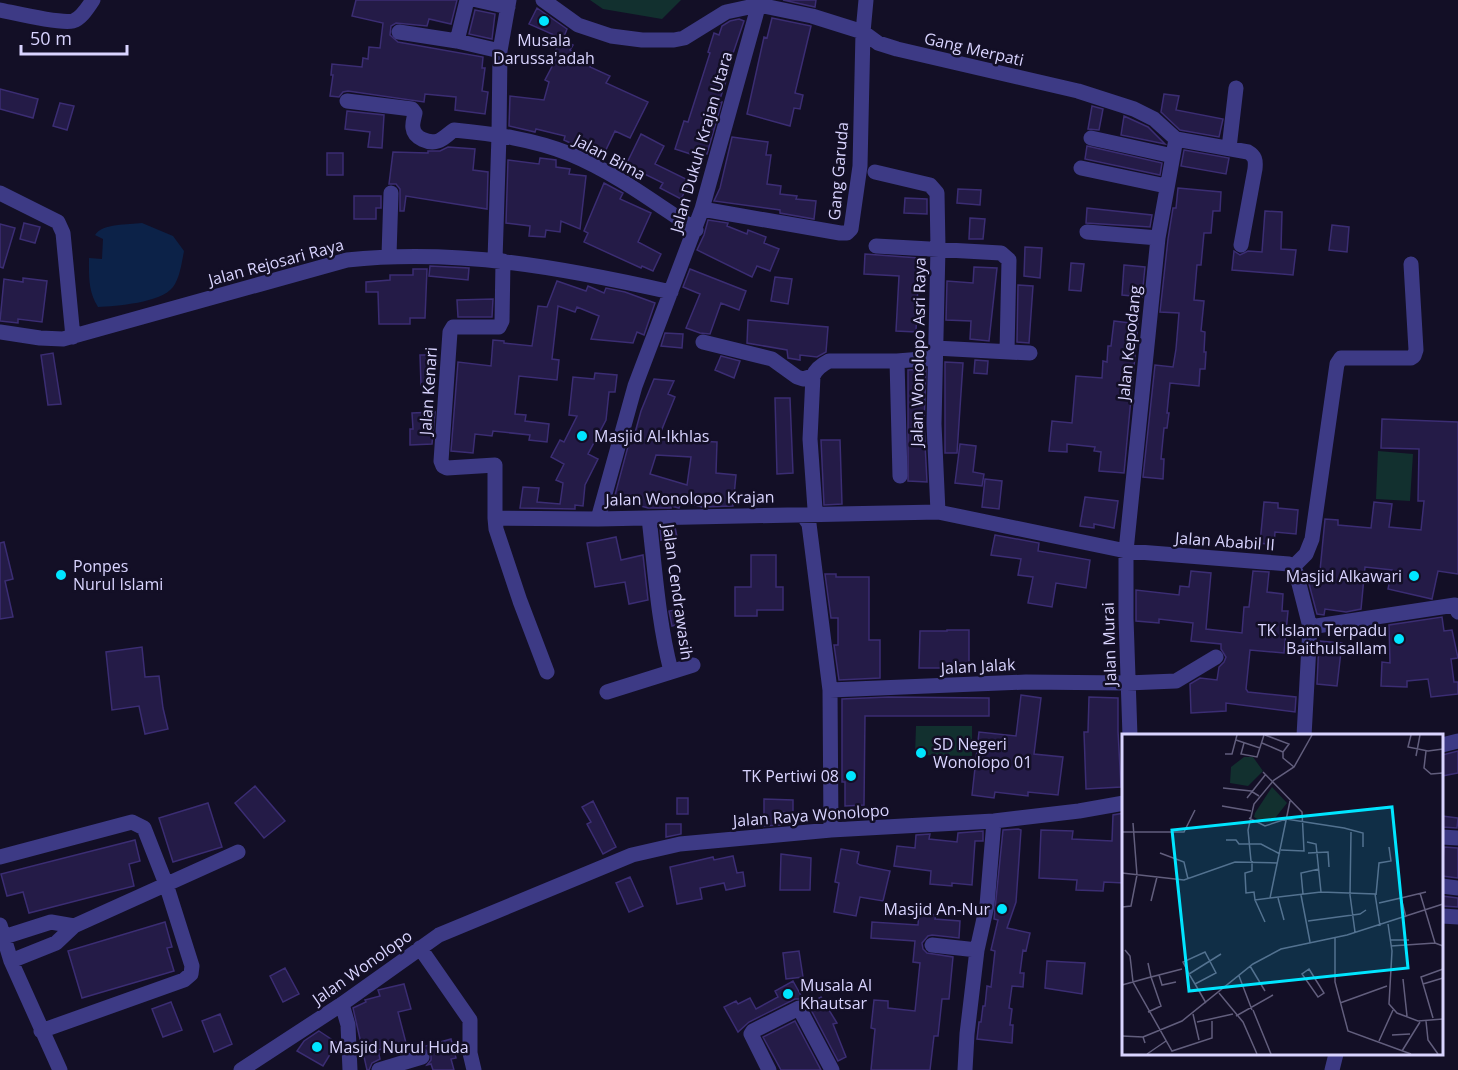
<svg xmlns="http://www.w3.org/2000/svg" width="1458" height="1070" viewBox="0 0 1458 1070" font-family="'Open Sans',sans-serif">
  <rect width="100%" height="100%" fill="#130f26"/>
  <!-- green -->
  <path fill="#12302f" d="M590,0H681L662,19L603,9Z
    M1378,451L1413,454L1410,501L1376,499Z
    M916,726H972V756L915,755Z"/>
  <!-- water -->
  <path fill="#0c2248" d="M142,223L173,236L184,251C182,261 180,278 173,287C161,303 116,306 98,307C88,291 89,276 89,258L102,259L103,239L95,235C103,223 128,225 142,223Z"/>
  <!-- building -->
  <path fill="#241b47" stroke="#3b2d73" stroke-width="1.5" fill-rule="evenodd" d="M356,0H457L451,24L429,19L427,26L396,23L391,26L390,35L398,42L483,57L482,68H485L482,91L488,92L485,114L455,110L456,97L425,94L424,102L348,91L343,92L339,97L330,96L333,75H331L332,64L362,67L363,58L368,59L369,47L380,48L383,23L352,16Z
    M783,0H816L815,7Z
    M537,8L567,29L563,39L529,24Z
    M475,10L495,14L492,39L469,34Z
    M772,18L811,26L795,93L803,95L800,109L794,108L790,126L747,114L764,37L767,38Z
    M739,19L744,21L727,71L729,72L719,102H722L707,154H705L703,158L675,149L684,121L688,122L710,53L708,52L714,33L719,35L722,26L730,21Z
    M561,39L573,45L570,50L593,61L590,67L610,76L606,83L648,102L630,138L615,131L602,158L564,140L565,136L536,129L535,132L509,126L510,96L544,100L549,82L545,80L558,55L554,54Z
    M0,89L38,99L33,118L0,109Z
    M1164,94L1179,96L1176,110L1223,119L1219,137L1180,130L1161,112Z
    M60,103L74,106L67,130L53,126Z
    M1092,106L1103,109L1099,130L1088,129Z
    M347,111L384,115L382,148L368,147L370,132L345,129Z
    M1124,116L1148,127L1165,144L1121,135Z
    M641,134L664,146L655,164L690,181L681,199L660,188L663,183L626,165Z
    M732,137L768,142L766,155H771L767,184L781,186L780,194L797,196L796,199L816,201L814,219L780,213V210L714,201L720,188Z
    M1087,146L1162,163L1160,175L1085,159Z
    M448,147L475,149L473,170L488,172L487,209L406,196L404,211H400V189L396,184H389L393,152L428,153V151H440Z
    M1184,150L1229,158L1226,174L1181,166Z
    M327,153H343V175H327Z
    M540,158L556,160V167L570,169L569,174L586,176L580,229L561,221L560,232L546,230L545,237L529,236L530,226L506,223L508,160L539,164Z
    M604,183L623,193L620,199L651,213L638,242L661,254L653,271L642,266L641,268L584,242L588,233L584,231Z
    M1178,188L1221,192L1220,211H1213L1211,233H1204L1201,265H1197L1194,300L1204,301L1201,331L1205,332L1204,352H1206L1205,369H1200L1199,386L1170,383L1167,413H1169L1167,428H1164L1161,459H1164L1163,479L1143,477L1155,365L1173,367L1176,349L1179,313L1160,312L1168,239L1173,208H1176Z
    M958,189L981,190L980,205L957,203Z
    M354,196H381V208H376V219H354Z
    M905,198L927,199V214L904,213Z
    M1087,208L1152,215L1150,227L1086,223Z
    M1265,211L1282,212L1281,249L1296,250L1293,275L1232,270L1234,251L1240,255L1248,251L1262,252Z
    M970,218L985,219L983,239H969Z
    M708,220L728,223L727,226L747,234L748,230L766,237L764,243L779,249L770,271L757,266L752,277L697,250L704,235Z
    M24,223L40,227L35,243L20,239Z
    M0,224L15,228L3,268L0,267Z
    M1332,225L1349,227L1347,252L1329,250Z
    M1025,247L1042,248L1040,278L1024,276Z
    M865,254L919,258L916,332L896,331L899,276L864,274Z
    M1071,263L1084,264L1081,291L1069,290Z
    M1124,265L1145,267L1142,297L1122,295Z
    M430,266L469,268L468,280L429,276Z
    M974,267L997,268L989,341L970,339L971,321L946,320L947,281L973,283Z
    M413,269H427L425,318H410V324H379L378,292H366V282L390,280V275H413Z
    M690,269L746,291L739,310L721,303L710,334L700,333L686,328L700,294L683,287Z
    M775,277L792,279L788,304L771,301Z
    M23,278L47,281L42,322L18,319V323L0,321L4,279L23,282Z
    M557,281L586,291L588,286L604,293L606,288L625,292L655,303L644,335L637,332L633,343L591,339L599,316L577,307L575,312L558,306L552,359L559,360L557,380L519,376L515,414L526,415L525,421L549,424L547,442L529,440L530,435L493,431L492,436L475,434L473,453L451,451L458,362L491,366L493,340L504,341V343L532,346L538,306L547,307Z
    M1018,285L1033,286L1029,343L1017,342Z
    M493,299L492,317H458L457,300Z
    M748,320L828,327L826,352L817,357L800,355V360L788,358L787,350L747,343Z
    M1114,321L1138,324L1124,473L1099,471L1101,452L1094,451L1095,447L1067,444V452L1049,451L1052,421L1072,423L1076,376L1102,378L1103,361L1107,362L1108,346H1111Z
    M665,333L683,334L682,348L661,346Z
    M53,353L61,404L48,405L41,355Z
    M420,355H434L435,384L421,385Z
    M721,356L740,361L734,378L715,370Z
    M975,360L988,361L987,374L974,373Z
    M945,362L963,363L957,453H945Z
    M926,369L924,424L927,482L908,481V370Z
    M595,373L617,375L615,392H609L606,420L588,454L598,459L585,485L583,506L575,505V509L520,508L523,487L539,488L537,502L560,504L563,483L556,480L564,464L551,457L560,440L564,442L577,416L569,415L573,377L594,379Z
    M654,379L674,381L668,394L675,397L658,439L717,442L716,473L736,475L733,506L702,507L681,501L679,508L671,506V508H648L622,501V498L615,495L630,439L633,440L641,411ZM656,455L691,457L687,485L650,474Z
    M775,398H790L793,473L777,474Z
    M435,412L432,444L410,445V429H413L412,413Z
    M1382,419L1458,422V574L1438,571L1432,599L1388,589L1392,570L1365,567L1361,609L1346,612L1325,609L1324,615L1317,614L1308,580L1319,581L1325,519L1338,520V525L1371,528L1374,502L1392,504L1389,527L1421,530L1424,501H1418L1419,449L1381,448Z
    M821,440H840L842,504L824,505Z
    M960,444L976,446L973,472L984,474L982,486L955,483Z
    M985,479L1002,481L999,509L982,507Z
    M1085,497L1118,501L1114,528L1094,524V528L1080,526Z
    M1264,502L1278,503V508L1298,510L1296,534L1275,532L1274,545L1260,543Z
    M660,527H675L677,537L661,540Z
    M995,535L1039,543L1038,551L1090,560L1086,588L1056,583L1052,607L1028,603L1033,577L1018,575L1021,559L991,555Z
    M616,537L621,560L643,555L648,600L629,604L625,582L595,587L587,543Z
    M4,542L13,579L5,581L13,617L0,619V543Z
    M751,555H776V587H783V610H757V616H735V587H751Z
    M1191,571L1211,573L1206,629L1242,633L1244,607H1249L1253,571L1269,572L1267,592L1283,594L1282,611H1288L1284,653L1250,650L1246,689L1248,692L1296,697L1295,712L1226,703V711L1191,713L1190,684L1200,678L1217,680L1219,667L1224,662L1226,657L1221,649V644L1191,641L1193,623L1159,619V623L1136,621V590L1179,595L1180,586L1189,587Z
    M825,574H836V577H869V640H880V678L839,680L834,645H838V618H831Z
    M681,609L683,623L672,626L669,611Z
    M1442,617L1444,631L1452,630L1458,658L1451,659L1454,682H1458V694L1431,697L1428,679L1407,681V687L1381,686L1382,662L1390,663L1389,625Z
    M947,630H969V666L942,665V668H919L920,631H947Z
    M1319,641L1342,643L1337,686L1317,684Z
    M142,647L145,677L159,676L163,708L168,729L145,734L139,706L112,710L106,652Z
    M1021,695L1041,698L1034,754L1063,757L1058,795L1028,792V796L995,792L994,798L972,795L979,732L1016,736Z
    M889,697L989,698V716H865L864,805L845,806V782H842V699Z
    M1089,697L1118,698V731L1121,787L1086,789L1084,732H1088Z
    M1458,751V773L1442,776V755Z
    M255,786L285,821L264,838L235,803Z
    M677,798H688V814H677Z
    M764,799L793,800V813L780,812V825L764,826Z
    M593,801L616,847L603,854L587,824L591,822L582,807Z
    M208,803L222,847L173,862L159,818Z
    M1124,813V883L1104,882L1103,891L1076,890L1077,880L1039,878L1041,830L1073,831L1072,839L1112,841L1113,815Z
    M1442,816L1458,818L1457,828L1442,827Z
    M666,824H681V834L666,837Z
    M1018,829L1021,830L1016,902L1007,928L1030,933L1026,951L1023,950L1020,973H1024L1023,987L1012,986L1009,1008L1012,1009L1010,1025H1013L1012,1043L977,1039L979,1022H981L983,1006H985L987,986L991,987L995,951L991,950L998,920L994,919L1003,830Z
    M983,831V841H975L972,885L952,883V886L930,884L931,871L894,866L897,846L915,848L916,835L930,834L929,839L957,842L958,833Z
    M135,840L140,861L129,864L134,886L29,913L23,892L7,896L1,874Z
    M1444,847L1458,848V878L1442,876Z
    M841,849L859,852L857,863L860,865L890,871L883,901L860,897L856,916L834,912L839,883L835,882Z
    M781,854L811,858L810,890H780Z
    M733,856L737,873L743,872L745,886L726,890L724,883L700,888L702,899L677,904L670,867L713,857L714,860Z
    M630,877L643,906L629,912L616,883Z
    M1442,896L1458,898V907L1442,906Z
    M919,913L936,915L935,919L960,921L959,938L932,935L928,936L922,943L923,949L927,953L953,957L949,999H942L938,1036H934L930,1070H871L875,1029L871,1028L874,1000L888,1001V1008L915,1011L920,963L913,962L915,941L871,938L872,922L918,925Z
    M165,922L172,947L167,948L174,971L82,998L68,951Z
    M799,951L803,977L786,979L783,953Z
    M1047,961L1085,963L1082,994L1045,988Z
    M285,968L299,994L283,1002L270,976Z
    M793,981L803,999H795L749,1022L738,1032L724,1007L736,1001L738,1004L750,998L756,1009L778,997L775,991Z
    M404,984L411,1009L398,1012L406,1043L378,1050L380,1059L372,1063L369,1070H367L353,1008L366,1002L365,1000L380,996L378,990Z
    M821,997L837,1023L833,1024L846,1057L838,1061L808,1004Z
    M171,1002L182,1030L163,1037L152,1009Z
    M220,1014L232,1044L214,1052L202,1021Z
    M795,1021L821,1070H781L763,1037Z
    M319,1031L337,1043L323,1066L297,1051L304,1041Z
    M451,1039L456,1058L451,1059L454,1070H433L431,1064L427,1065L431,1060V1054L422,1047Z"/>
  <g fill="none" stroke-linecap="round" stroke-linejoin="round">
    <!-- minor -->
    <path stroke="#3d3a85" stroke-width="15" d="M477,0L508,7
      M543,0L578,25L611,36L642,40H674L684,38L726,12L759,5L812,16L863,32L878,43L897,49L1078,91L1134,109L1154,119L1176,139
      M760,0L702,209L635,386L598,519L938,512L1126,551L1289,564L1296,572L1310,627L1304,736
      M0,10C15,13 60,24 73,21C82,18 88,7 93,0
      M399,32L457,41L500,51
      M457,41L467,0
      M347,101L412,109L415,113C414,118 412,124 413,128C414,138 429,144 438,141C444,139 449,133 454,130C494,134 533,139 570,154C616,173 655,203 696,230
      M1091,138L1173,156
      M1176,139L1248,152C1255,156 1256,160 1255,169L1241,245
      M1229,148L1236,88
      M1081,168L1166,186
      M875,172L930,185L937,193L938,248L934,424L938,512
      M0,193L58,222L63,233L73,337
      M702,209L840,233H847L851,229L860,166L863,32L866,0
      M1087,232L1158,238
      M876,246L1001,253L1009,260L1007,351
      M389,255L391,193
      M495,260L499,135L500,51L509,0
      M503,261L502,321L499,327H453L450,332L441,461L443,466L447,468L495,465V518L598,519
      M0,332L40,338L63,339L347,260C458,248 564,268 671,292
      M703,342L772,359L797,377L803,379L813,376
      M935,348L1030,353
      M897,361L900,476
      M813,514L815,509L810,439L813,376C816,369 821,365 829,361H897L935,358
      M803,515L809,524L830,690L831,830
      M495,518L496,529L520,601L547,672
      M649,518C655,569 658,621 671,671
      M1293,567L1306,554L1312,539L1337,364L1341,358H1411L1414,356L1416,350L1411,264
      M1310,627L1455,605L1458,612
      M830,690L1026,682L1127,683L1176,681L1216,657
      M607,692L693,665
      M1130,736L1126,618V551L1158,238L1176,139
      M1442,745L1458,741
      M1442,837L1458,838
      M0,857L132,822L144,828L166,884L192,966L191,974L184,980L41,1031
      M1442,886L1458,888
      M1442,916L1458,917
      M0,925L11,961L60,1070
      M4,937L51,922L74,926
      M932,945L977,950
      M420,948L470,1020V1053L474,1070
      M11,961L56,943L74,926L238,852
      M342,1004L348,1025L350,1070
      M241,1070L342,1004L439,935L632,855L680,844L831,830L994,821L1079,811L1124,803
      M379,1070L422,1057
      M769,1070L751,1034L753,1031L799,1008L832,1070
      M965,1070L967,1034L977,950L987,905L994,821
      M1332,1070L1336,1054"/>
  </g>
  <!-- markers -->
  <g fill="#00e5ff" stroke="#130f26" stroke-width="2">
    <circle cx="544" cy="21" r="6"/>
    <circle cx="582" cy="436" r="6"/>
    <circle cx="61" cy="575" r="6"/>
    <circle cx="1414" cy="576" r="6"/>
    <circle cx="1399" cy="639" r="6"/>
    <circle cx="921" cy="753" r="6"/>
    <circle cx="851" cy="776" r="6"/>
    <circle cx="1002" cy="909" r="6"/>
    <circle cx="788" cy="994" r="6"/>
    <circle cx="317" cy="1047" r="6"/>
  </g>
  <g text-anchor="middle" stroke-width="5" stroke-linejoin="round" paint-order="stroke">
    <!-- poi labels -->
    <g font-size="16" fill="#d9d4ff" stroke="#130f26" text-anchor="start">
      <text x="544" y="46" text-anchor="middle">Musala<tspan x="544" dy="18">Darussa'adah</tspan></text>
      <text x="594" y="442">Masjid Al-Ikhlas</text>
      <text x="73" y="572">Ponpes<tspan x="73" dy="18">Nurul Islami</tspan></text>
      <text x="1402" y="582" text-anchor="end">Masjid Alkawari</text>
      <text x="1387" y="636" text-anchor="end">TK Islam Terpadu<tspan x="1387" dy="18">Baithulsallam</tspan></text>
      <text x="933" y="750">SD Negeri<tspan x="933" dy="18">Wonolopo 01</tspan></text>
      <text x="839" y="782" text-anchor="end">TK Pertiwi 08</text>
      <text x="990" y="915" text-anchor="end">Masjid An-Nur</text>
      <text x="800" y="991">Musala Al<tspan x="800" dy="18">Khautsar</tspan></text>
      <text x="329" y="1053">Masjid Nurul Huda</text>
    </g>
    <!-- street labels -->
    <g font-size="16" fill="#d9d4ff" stroke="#130f26">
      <text transform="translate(974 49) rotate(13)" y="6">Gang Merpati</text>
      <text transform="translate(701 142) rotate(-74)" y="6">Jalan Dukuh Krajan Utara</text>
      <text transform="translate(610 157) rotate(28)" y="6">Jalan Bima</text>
      <text transform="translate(838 171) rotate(-85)" y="6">Gang Garuda</text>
      <text transform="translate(276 262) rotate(-15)" y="6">Jalan Rejosari Raya</text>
      <text transform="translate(1129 343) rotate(-84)" y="6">Jalan Kepodang</text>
      <text transform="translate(918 352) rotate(-89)" y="6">Jalan Wonolopo Asri Raya</text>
      <text transform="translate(428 391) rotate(-86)" y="6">Jalan Kenari</text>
      <text transform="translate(690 498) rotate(-1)" y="6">Jalan Wonolopo Krajan</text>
      <text transform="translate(1225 541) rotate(4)" y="6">Jalan Ababil II</text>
      <text transform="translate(678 592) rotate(82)" y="6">Jalan Cendrawasih</text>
      <text transform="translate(1109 644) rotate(-92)" y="6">Jalan Murai</text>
      <text transform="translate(978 666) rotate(-3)" y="6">Jalan Jalak</text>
      <text transform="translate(811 815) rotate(-4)" y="6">Jalan Raya Wonolopo</text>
      <text transform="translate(362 967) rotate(-35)" y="6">Jalan Wonolopo</text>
    </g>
  </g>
  <!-- overview -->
  <g transform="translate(1122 734)">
    <rect width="321" height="321" fill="#130f26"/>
    <path d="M122,23H131L141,37L126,52L108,49L109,33ZM150,53L165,69L150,88H141L132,83L133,79Z" fill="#12302f"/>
    <path fill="none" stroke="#625e7d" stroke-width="1.5" d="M143,1L167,10L161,18M289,1L286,13L306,17L321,15M114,6L138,14M122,9L119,20L135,23L142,1M140,9L161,18V24L172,33M304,17L302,34L309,40L321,39M103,20H110L115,1M294,22L298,1M141,38L180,78L182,117L159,116M101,54L129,57L137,62M125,64L144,40M168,67L148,164L199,158L253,160L258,192M100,72L129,77M127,84L143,92L164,85L222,94L241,99V113M0,98H62L73,76M229,98L228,161L233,198M104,106H114L117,110H139L158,120M185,108L194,110L199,158M38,119L62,128L66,145M186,119L206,118L207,133M129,127L126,96L132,70L152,46L172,33L190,1M130,127V137L123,139L124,159L132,158L133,166L148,164M0,139L62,146L113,128L156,129M298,159L313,209M181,160L179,139L197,135M179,161L188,208M254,161L257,129L269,127L267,113M156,164L162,186M279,164L304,158M133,166L143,188M29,167L35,143M257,169L279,164L284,183M0,173L9,172L15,141L11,89M186,187L238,180L244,176M266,190L270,217L267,270L275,279L296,287L321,285M213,204V248L226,297L289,320M268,206H287M269,212L313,209L321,212M3,216L8,222L11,248L50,317L90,304V287M26,229L29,243L60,235M128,232L143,257M187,235L202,259L196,263L180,240ZM67,240L99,220M37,241L40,251L54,248M117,242L130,276M281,245L285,282M73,250L94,239L83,218L61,228L67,240L73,250L84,269M301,250L321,244M0,251L29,243L39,272L26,278M97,259L121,288L135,320M218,269L265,252M131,276L149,320M71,280L77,306M114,282L151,261M311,284L299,243L321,235M304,287L306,306L316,320M75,288L111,280M270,301L288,300M0,302L21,303M257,307L271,276M23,309L21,303L60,287L131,230L159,215L225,201L321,170M280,317L298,288M25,320L44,307"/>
    <path fill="#00e5ff" fill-opacity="0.15" stroke="#00e5ff" stroke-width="3" d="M270,73L286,234L67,257L50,96Z"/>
    <rect width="321" height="321" fill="none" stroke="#d9d4ff" stroke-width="3"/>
  </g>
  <!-- scale -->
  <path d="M21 45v9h106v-9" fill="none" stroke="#d9d4ff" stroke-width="3"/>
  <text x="30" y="45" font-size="18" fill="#d9d4ff" stroke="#130f26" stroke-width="4.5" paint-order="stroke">50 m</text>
</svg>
